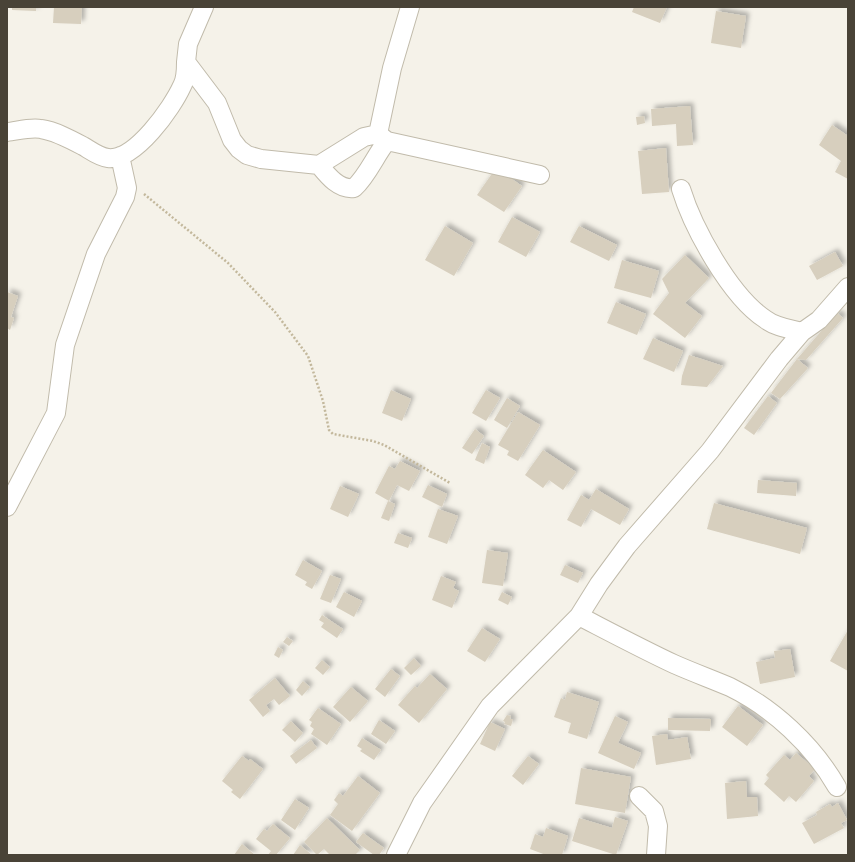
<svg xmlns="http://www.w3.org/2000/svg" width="855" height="862" viewBox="0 0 855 862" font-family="Mulish,sans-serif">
  <defs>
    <filter id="shadow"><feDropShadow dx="3.5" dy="-3.5" stdDeviation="2" flood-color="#0004"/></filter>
  </defs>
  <rect width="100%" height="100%" fill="#f5f2e9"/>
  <!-- building -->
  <path fill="#d7cfbe" filter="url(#shadow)" d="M12,7H36V11L12,10Z
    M54,7H82L81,24L53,23Z
    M634,7H667L660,23L632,12Z
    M716,11L746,16L741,48L711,43Z
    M690,106L693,145L677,146L676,124L652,126L651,109Z
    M644,116L645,123L637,125L636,117Z
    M832,125L848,136V179L835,172L841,161L819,145Z
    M666,148L669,192L642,194L638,151Z
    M496,168L522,186L504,212L477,195Z
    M512,217L540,232L526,257L498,242Z
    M445,226L473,243L454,276L425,260Z
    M579,226L617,245L609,261L570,242Z
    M835,252L843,266L817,280L809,266Z
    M685,255L709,278L685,303L702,316L685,338L653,314L669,293L662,279Z
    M622,260L659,271L651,298L614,288Z
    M7,292L18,296L11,317L14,318L10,330L7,328Z
    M616,302L646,314L637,335L607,323Z
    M837,313L843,318L806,360L797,359Z
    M653,338L683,351L674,372L643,359Z
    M689,355L723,366L707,387L681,385L682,376Z
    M797,359L808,368L780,399L771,393Z
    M391,390L411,399L402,421L382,413Z
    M486,390L500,398L486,421L472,413Z
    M768,396L777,403L754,435L744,428Z
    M507,398L520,406L507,428L494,420Z
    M518,412L540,425L518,461L507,455L509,451L498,445Z
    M475,429L484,436L472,454L462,448Z
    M482,443L490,447L484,464L475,460Z
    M543,450L576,472L563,490L549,480L543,488L525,475Z
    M400,461L420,471L409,491L397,485L389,501L375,493L389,466L395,469Z
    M758,480L797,483L796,496L757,493Z
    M428,485L447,494L442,507L422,497Z
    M340,486L359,494L348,517L330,509Z
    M596,489L629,509L620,525L591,509L581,527L567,520L581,495L589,500Z
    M388,501L395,504L389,521L381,518Z
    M714,503L807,528L800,554L707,529Z
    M438,509L458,516L447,544L428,537Z
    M398,533L412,538L408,548L394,543Z
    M487,550L508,553L503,586L482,583Z
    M303,560L322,571L312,589L305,585L307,582L295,575Z
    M565,565L583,573L578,583L560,575Z
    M330,575L341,579L331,603L320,599Z
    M441,576L456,582L453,588L459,591L452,608L432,600Z
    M344,592L362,601L354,617L336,607Z
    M502,592L512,597L508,605L498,600Z
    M322,615L343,629L337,638L321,627L324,623L319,620Z
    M482,628L500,639L485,662L467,651Z
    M848,630V671L830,661Z
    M287,637L293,641L289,646L283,642Z
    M278,647L283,650L279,658L274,655Z
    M790,649L795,677L760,684L756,662L775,658L774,651Z
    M414,658L421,666L411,675L404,668Z
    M322,660L330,667L323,675L315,668Z
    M391,669L400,676L385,697L375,689Z
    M430,674L447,689L419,723L398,705L415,686L417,688Z
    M275,678L290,696L279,705L274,699L266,705L270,711L263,717L249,700Z
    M303,681L310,687L302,696L296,690Z
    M351,687L368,701L350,722L333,707Z
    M567,692L599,702L587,739L568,733L571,723L554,717L561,698L565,700Z
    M738,706L763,725L747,746L722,727Z
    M318,708L341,724L327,745L311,734L314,729L310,726L312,722L309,720Z
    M507,715L511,716L510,719H513L511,726L504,724L505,722L503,721Z
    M615,716L628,722L618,743L641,753L634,769L598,753Z
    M668,718L711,719L710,731L668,730Z
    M379,720L395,731L386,744L371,734Z
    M291,721L303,733L295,742L282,730Z
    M490,722L505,729L495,751L480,744Z
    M667,734L668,740L687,737L691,759L656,765L652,736Z
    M362,738L381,750L374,760L360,751L362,749L357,746Z
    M311,740L317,748L296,764L290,756Z
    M796,753L815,769L809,776L814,781L796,802L789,796L784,802L764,784L769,778L766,775L784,755L790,760Z
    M242,756L249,761L250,759L263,769L240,799L231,792L233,790L222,781Z
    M528,756L539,764L523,785L512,776Z
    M581,768L631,777L625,813L575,804Z
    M358,776L380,793L352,831L330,815L338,804L334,800L339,793L343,796Z
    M746,781L747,797H757L758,816L727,819L725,783Z
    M295,799L309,808L295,830L281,820Z
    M838,803L847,820L841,823L844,828L814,844L802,823L817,815L816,812L830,804L832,807Z
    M615,817L628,821L616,855L572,841L579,818L612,828Z
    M327,818L360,850L355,855H330L324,849L317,855L304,842Z
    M273,824L290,838L276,855H268L271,851L256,839L264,829L267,831Z
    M546,828L568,836L562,855H546L530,849L535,834L543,837Z
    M363,833L384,848L379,855H374L356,842Z
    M242,844L255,855H234Z
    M300,845L312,855H293Z"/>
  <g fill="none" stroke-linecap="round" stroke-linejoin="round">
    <defs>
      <path id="minor" d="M204,7L188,44L186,62L217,103L232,140L239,149L247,155L261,159L319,165L364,137L378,134L392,68L410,7
        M7,132C17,131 30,127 41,129C55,131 70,139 83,146C90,150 99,157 108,158C135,161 172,108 182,86C186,79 186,70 186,62
        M378,134L387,141L540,175
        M319,165C328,176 339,190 354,188C368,175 375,156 387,141
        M681,189C693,228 730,296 765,319C775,327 790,329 802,332
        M7,507L56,413L65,345L96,254L125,197L127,188L120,156
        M579,616C610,632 642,649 674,664C692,672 711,679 730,687C773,708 813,745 837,787
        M639,796L654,811L658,826L656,855
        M396,855L422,803L490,706L579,616L599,584L627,546L710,451L779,359L802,332L819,320L848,287"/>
    </defs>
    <!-- minor casing -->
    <use href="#minor" stroke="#c1bbab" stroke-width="20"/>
    <!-- path -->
    <path stroke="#c3b89c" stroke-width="2.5" stroke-dasharray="2 2" stroke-linecap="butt" d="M144,194L228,263L275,312L308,356L323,401L329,430L333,434L373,441L384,445L450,483"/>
    <!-- minor -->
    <use href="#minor" stroke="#fff" stroke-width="18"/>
  </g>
  <!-- border -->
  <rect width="855" height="862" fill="none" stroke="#494337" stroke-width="16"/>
</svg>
